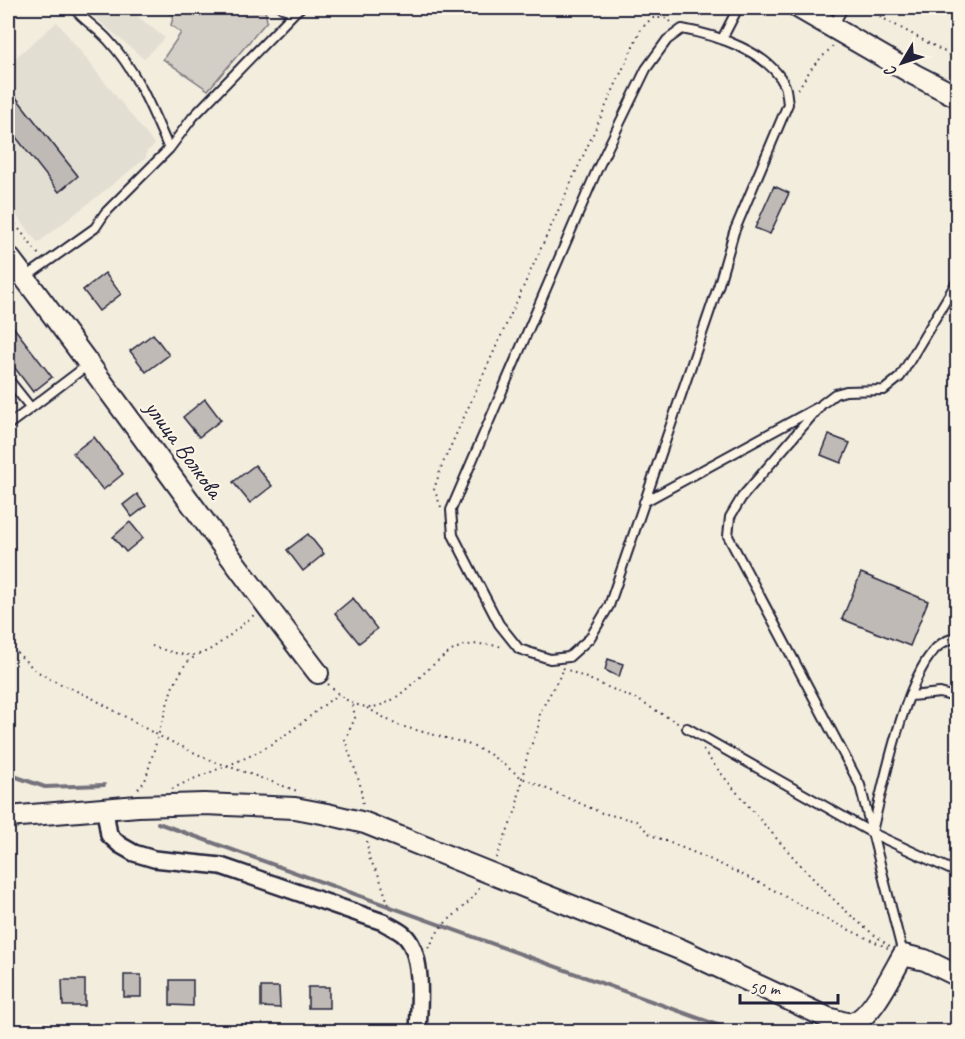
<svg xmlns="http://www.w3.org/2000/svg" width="965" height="1039" viewBox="0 0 965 1039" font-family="Caveat,sans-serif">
  <rect width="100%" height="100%" fill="#f3edde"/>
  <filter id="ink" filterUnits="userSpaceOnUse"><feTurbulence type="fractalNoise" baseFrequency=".0167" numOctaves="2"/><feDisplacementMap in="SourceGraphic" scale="12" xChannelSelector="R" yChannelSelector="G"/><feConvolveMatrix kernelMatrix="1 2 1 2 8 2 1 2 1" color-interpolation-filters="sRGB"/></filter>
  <g filter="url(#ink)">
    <!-- built -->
    <path fill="#e3ded2" d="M84,8H127L165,38L144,59Z
      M57,22L155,145L147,151L146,158L38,243L8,204V64Z"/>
    <!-- green -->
    <path fill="#d4cfc6" stroke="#7b7880" stroke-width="1.5" d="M168,8H260L265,10L267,21L208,90L163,59L181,33L171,25L174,15L166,12Z"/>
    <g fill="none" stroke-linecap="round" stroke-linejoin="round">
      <!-- stream -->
      <path stroke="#75727b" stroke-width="4" d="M8,774L45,787L104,785
        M158,823L737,1032"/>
    </g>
    <!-- building -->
    <path fill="#bfbab6" stroke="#22223b" stroke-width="1.5" d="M15,96L78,176L59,192L8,127V101Z
      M774,186L789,193L770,234L755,228Z
      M105,273L121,294L99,311L83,290Z
      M8,320L52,377L33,392L8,359Z
      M153,334L169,355L146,372L130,351Z
      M205,399L221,420L199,437L183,417Z
      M829,435L850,443L841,463L821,455Z
      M94,437L123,474L103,490L73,453Z
      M255,465L272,486L250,503L233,482Z
      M137,494L146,506L132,517L123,505Z
      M130,522L143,538L126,552L113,537Z
      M308,534L324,554L303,571L287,550Z
      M861,573L928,601L910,646L842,619Z
      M353,598L377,629L359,643L335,613Z
      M608,659L623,664L619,677L605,670Z
      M958,752V774L950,771Z
      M124,975H141V997H124Z
      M62,980H85V1006H63Z
      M170,980H193V1006L170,1005Z
      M261,987H279L280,1008L261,1007Z
      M308,987H329V1008H308Z"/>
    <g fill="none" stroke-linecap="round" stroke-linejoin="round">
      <defs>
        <path id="service" d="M74,8C83,20 97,28 108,40C137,71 152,110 169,149
          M282,8L295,12L300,8
          M833,26L843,8
          M682,29C716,35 770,52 785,86C787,91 787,99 788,104L734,232L719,284L609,606L590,638L569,657L550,659L519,649L499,624L453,535L451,510L597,170L646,69L667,40Z
          M722,39L738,8
          M26,277L95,228L105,213L169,149L193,117L295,12
          M8,379L31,408L89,364
          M8,425L31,408
          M644,502L818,407
          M911,696L940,693L958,698
          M687,728L872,833L958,873
          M872,832C882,790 907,667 941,644C945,641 952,639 958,636
          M903,954L860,785L728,536L730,517L742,497L822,404L835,394L846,391L884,390L900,377L958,280"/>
        <path id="minor" d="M105,810L109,835L120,845L134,853L154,859L221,866L383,922C389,926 397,929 403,934C425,952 419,1006 418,1032"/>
        <path id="tertiary" d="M799,8L915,75L958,97
          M8,256C113,393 212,536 318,673
          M8,817L138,806L204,804L295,808L327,814L365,823L682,950L828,1018C834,1019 844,1024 851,1023C871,1020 893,972 903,955L925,960L958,976"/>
      </defs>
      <!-- service casing -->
      <use href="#service" stroke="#22223b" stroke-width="12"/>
      <!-- minor casing -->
      <use href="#minor" stroke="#22223b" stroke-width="20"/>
      <!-- tertiary casing -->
      <use href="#tertiary" stroke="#22223b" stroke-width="24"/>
      <!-- path -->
      <path stroke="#22223b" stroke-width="2" stroke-dasharray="1.5 4.5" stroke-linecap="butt" d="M864,8L958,59
        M798,89L813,66L834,45
        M8,215L39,255
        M441,507L434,489L443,463L641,29L652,18H665L674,24
        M8,644L35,670L50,679L92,698L159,736L208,759L300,792
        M152,646C165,650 185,658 199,654C216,650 240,626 254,615
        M563,668L638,700L679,724
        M328,684C381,740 408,679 450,652C466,641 486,644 504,647
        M353,705L355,718L345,740L360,784L363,805
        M367,708L397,725L465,743L488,753L522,778L602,813L636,821L651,835L705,857L766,886L826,919L890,949
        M703,750C726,781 751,809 777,839C812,878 847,917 891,947
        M138,789L145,781L172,688L186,663L197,655
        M172,789C199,775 227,767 254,754C285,738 311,715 338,694
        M367,841L369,858L379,876L390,909
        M496,858L516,810L522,778L528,753L538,729L540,712L564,669
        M428,948C434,941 437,930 444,924C458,911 469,905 480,887"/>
      <!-- service -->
      <use href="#service" stroke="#fcf5e5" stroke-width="8"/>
      <!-- minor -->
      <use href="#minor" stroke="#fcf5e5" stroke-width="15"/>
      <!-- tertiary -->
      <use href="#tertiary" stroke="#fcf5e5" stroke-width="20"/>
    </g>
  </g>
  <g text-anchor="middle" stroke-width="4.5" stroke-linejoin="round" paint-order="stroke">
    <!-- street labels -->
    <g font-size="24" fill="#22223b" stroke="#fcf5e5">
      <text transform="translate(184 449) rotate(54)" y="8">улица Волкова</text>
    </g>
  </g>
  <!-- margin -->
  <rect width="965" height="1039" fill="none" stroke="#fcf5e5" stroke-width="30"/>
  <rect x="15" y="15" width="935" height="1009" fill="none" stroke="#22223b" stroke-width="2" filter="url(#ink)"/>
  <!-- north arrow -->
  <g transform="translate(902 63) rotate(231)" stroke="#fcf5e5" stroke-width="4.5" paint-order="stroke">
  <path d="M0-4.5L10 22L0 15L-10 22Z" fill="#22223b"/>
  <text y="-9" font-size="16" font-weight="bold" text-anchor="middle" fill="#22223b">С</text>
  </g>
  <!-- scale -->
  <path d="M740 994v9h98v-9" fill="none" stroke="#22223b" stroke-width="3"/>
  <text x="749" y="994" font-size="18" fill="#22223b" stroke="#fcf5e5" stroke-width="4.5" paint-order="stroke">50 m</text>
</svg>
